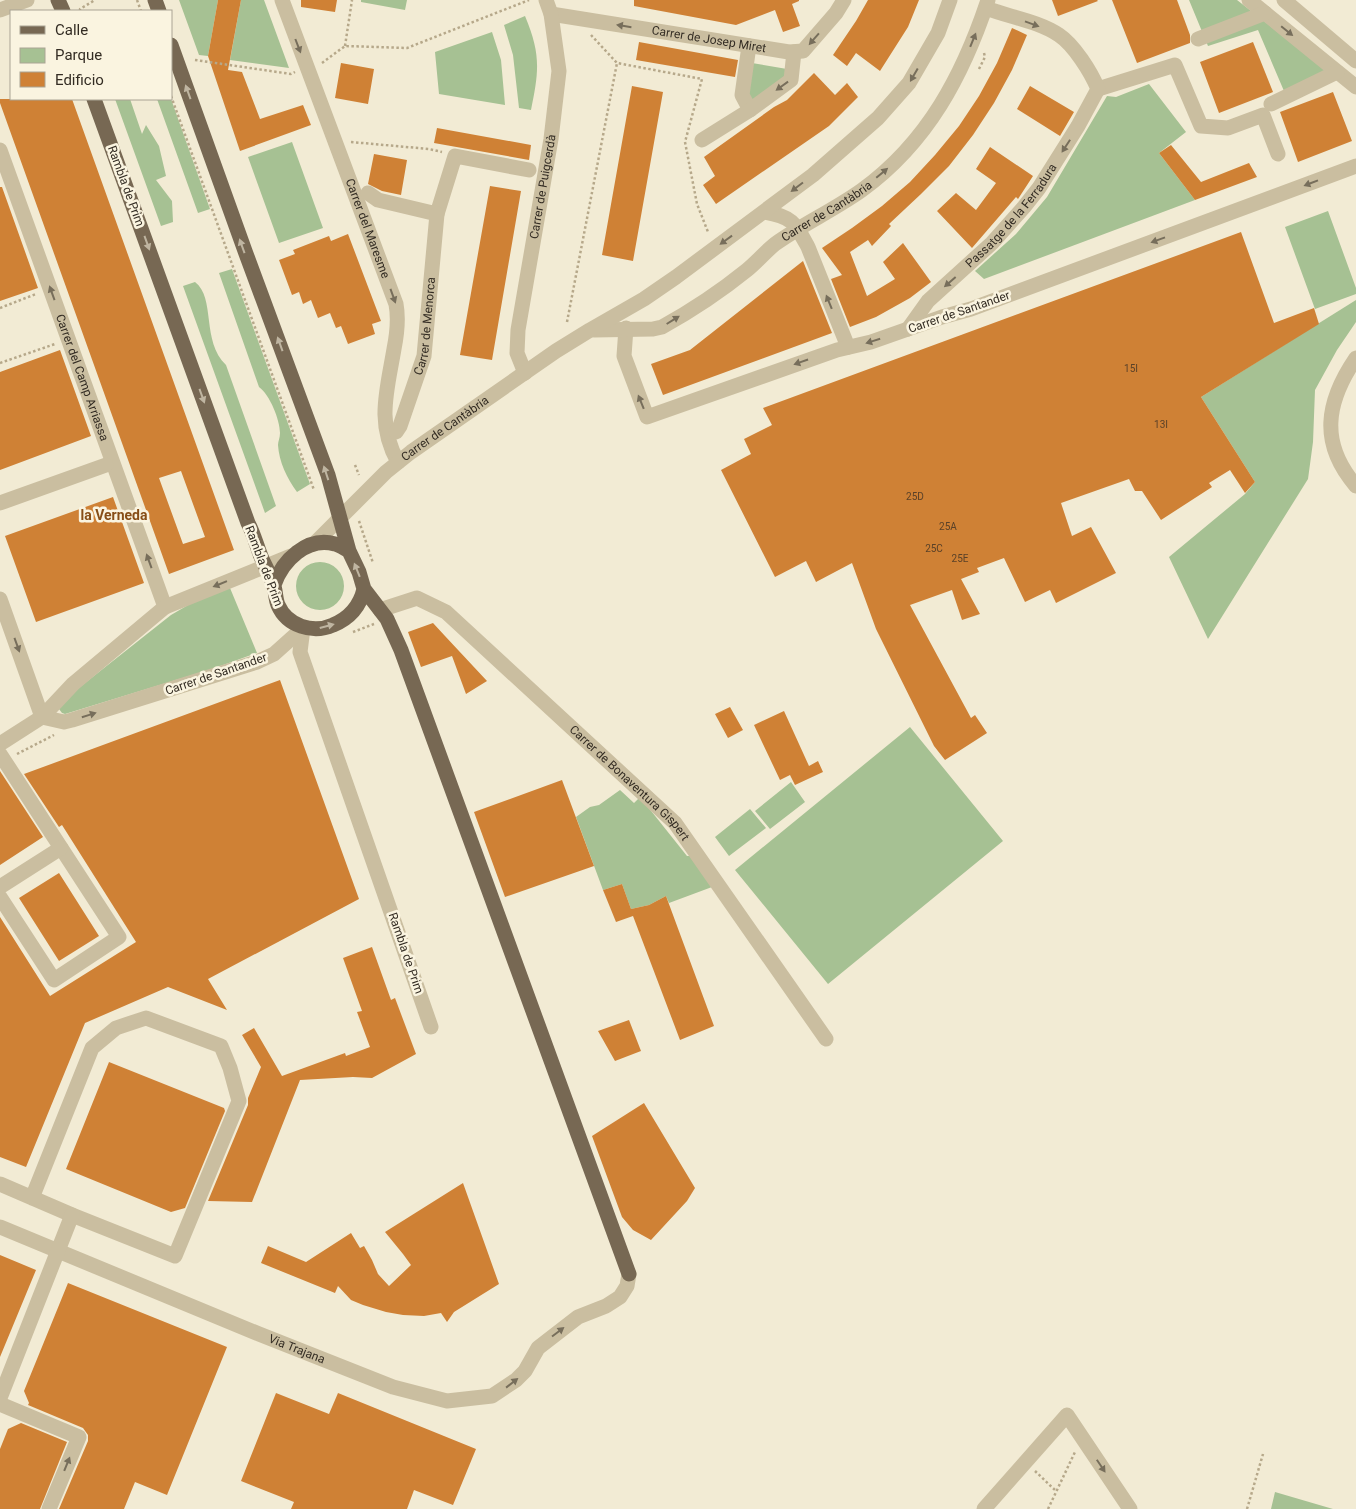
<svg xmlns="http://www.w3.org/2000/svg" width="1356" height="1509" viewBox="0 0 1356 1509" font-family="Roboto,sans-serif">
  <rect width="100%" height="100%" fill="#f2ebd4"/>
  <!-- green -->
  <path fill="#a6c193" d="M179,0H218L208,56L199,55Z
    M241,0H264L289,68L230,60Z
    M361,0H407L405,10L361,2Z
    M1189,0H1237L1332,74L1284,91L1258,30L1208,46Z
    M525,16C541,54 539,71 531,110L519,108L513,55L504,25Z
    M492,32L501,60L505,105L439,94L435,52Z
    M752,63L787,69L784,79L754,101L746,98Z
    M1149,84L1186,132L1159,153L1195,200L984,279L975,271L1016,234L1047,197L1107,96L1116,97Z
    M115,99H130L142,134L146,125L159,146L166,176L156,180L172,201L173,222L161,226Z
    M157,99H171L210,209L198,213Z
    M292,142L323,228L279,243L248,157Z
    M1328,211L1356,288V294L1315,309L1285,227Z
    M232,269L310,484L297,492C287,478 279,462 278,445C278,441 280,438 280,433C280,420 270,395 259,387L219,273Z
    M195,282C216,298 201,341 226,365L276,506L265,513L183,286Z
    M1356,300V322L1337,350L1315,390L1313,442L1308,479L1208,639L1169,557L1245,494L1255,482L1201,397Z
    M296 586a24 24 0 1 1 48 0a24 24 0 1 1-48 0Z
    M230,588L257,653L212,669L65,714L62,713L59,709L61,702L171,615L195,601Z
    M910,727L1003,841L828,984L735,870Z
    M791,782L805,802L770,829L755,811Z
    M620,790L634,803L640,797L687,856H691L712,887L669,903L666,896L649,905L631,909L622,884L603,890L576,817L590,807L599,805Z
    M750,809L766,828L729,856L715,837Z
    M1275,1492L1333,1509H1271Z"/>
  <!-- building -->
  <path fill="#cf8135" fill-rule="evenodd" d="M218,0H241L228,70L242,72L260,119L303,105L311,125L240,151L208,56Z
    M301,0H337L335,12L301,7Z
    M634,0H799V1L792,4L800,26L783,32L775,10L736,25L634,6Z
    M868,0H919L908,27L880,71L856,53L847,66L833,55L856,21Z
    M1052,0H1097L1098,1L1058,16Z
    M1112,0H1177L1190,35V43L1137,63Z
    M1012,28L1027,35L1012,70L994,103L973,135L949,166L921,194L889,224L891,226L872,246L868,240L850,252L867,296L895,279L883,262L903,243L931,282L910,298L876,317L850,327L831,279L842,275L822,248L852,228L882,206L910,182L935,155L959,126L979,96L997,63Z
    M639,42L738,60L735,77L636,60Z
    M1253,42L1273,92L1219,113L1200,62Z
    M341,63L374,69L368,104L335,98Z
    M814,73L835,95L847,83L858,97L829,126L716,204L703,185L715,176L704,157L774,107L787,100Z
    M632,86L663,92L633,261L602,255Z
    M1030,86L1074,112L1060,136L1017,109Z
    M1333,92L1352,141L1298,162L1280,112Z
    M0,99H72L234,550L169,574L0,103ZM181,471L205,537L183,544L159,478Z
    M437,128L531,145L529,160L434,143Z
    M1171,145L1201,182L1249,163L1257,177L1195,200L1159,153Z
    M990,147L1033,176L1018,199L1016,197L972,248L937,211L956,193L976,210L996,183L976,169Z
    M374,154L407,160L401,195L382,191L368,184Z
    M490,186L521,191L492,360L460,355Z
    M0,187H2L38,288L0,301Z
    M1241,232L1274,323L1314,308L1319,324L1201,397L1255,482L1245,493L1230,470L1209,483L1212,487L1161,520L1142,491H1135L1129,479L1061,503L1072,536L1091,527L1116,573L1056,603L1050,590L1025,602L1004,558L977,568L979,572L961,579L980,614L962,620L952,590L910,605L971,718L975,715L987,733L945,760L934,746L876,629L852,563L816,582L806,561L775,577L721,470L751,454L744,439L772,425L763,408Z
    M348,234L381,321L372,324L375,334L348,344L341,326L336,328L330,313L318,318L311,300L303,304L299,292L292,295L279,260L295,254L293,250L329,236L331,241Z
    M803,261L832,333L663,395L651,364L690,350Z
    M60,350L91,436L0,470V372Z
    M113,497L144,583L36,622L5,536Z
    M433,623L445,636L487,681L466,694L452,656L421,667L408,632Z
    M280,680L359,899L208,979L227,1010L168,987L85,1023L26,1167L0,1157V917L50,996L136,942L62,825L59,827L24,774Z
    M730,707L743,730L728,738L715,714Z
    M784,711L809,766L818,761L823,772L795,785L790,775L780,780L754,725Z
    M0,771L43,837L0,865Z
    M562,780L594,866L505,897L474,812Z
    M59,873L99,936L59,961L19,898Z
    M622,884L631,909L649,905L666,896L714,1026L680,1040L633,916L616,922L603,890Z
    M372,947L391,1000L395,998L416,1054L372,1078L353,1077L300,1080L252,1202L208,1201L248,1105V1098L261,1067L242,1035L254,1028L282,1076L345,1053L346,1056L370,1047L357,1012L362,1011L343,958Z
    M629,1020L641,1051L615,1061L598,1031Z
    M109,1062L224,1108L225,1111L185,1208L171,1212L66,1169Z
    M644,1103L695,1188L687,1201L651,1240L633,1230L622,1217L592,1136Z
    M463,1183L499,1284L454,1312L447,1322L441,1313L424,1316L403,1315L386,1312L363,1305L351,1300L338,1286L335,1293L261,1263L268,1246L306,1262L351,1233L360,1248L364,1246L372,1260L378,1274L389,1286L411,1265L403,1254L385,1232Z
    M0,1255L36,1270L0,1357Z
    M68,1283L227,1347L167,1495L135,1482L124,1509H59L88,1441V1435L83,1428L28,1405L29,1403L24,1391Z
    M276,1393L329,1414L338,1393L476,1449L453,1505L414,1490L407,1509H291L294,1502L241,1481Z
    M21,1423L67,1442L40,1509H0V1449L8,1429Z"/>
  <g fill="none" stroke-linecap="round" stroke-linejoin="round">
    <!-- path -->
    <path stroke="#b6a88a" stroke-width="2.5" stroke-dasharray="2.5 2.5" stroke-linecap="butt" d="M137,0L141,11
      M80,11V9L95,0
      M591,35L617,63L702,79L685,142L697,204L708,232
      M345,46L352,0
      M195,60L291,74L295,72
      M322,63L345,46L407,48L529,0
      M979,69L985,57L984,53
      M171,96L314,490
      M351,142L429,149L442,152
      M0,308L36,294
      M567,322L617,63
      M0,363L55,344
      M355,465L359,475
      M359,521L373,563
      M353,632L374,624
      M17,754L54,735
      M1035,1471L1056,1491
      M1048,1509L1075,1452
      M1247,1509L1263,1454"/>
    <!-- minor -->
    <g stroke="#cabea0" stroke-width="15">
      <path id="s1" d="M282,0L396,304C399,320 397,334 394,349C387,391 376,423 398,462"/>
      <path d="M1249,0L1356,87"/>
      <path d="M1284,0L1356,61"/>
      <path d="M0,10L27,0"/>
      <path id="s2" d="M551,14L789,52L803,51L836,13L844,0"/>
      <path d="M1198,39L1265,13"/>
      <path d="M749,46L742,95L750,110"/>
      <path d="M1098,89L1175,65L1201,126L1228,128L1263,115L1278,154"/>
      <path d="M1271,104L1337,72"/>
      <path d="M702,140L750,110L791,80L794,52"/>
      <path id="s3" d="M0,150L165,607"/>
      <path d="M368,193L378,200L437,214L455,156L529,170"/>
      <path d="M765,212C793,217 795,223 808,247L848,347"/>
      <path d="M626,328L624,356L647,417L837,350L871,342L942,317L971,309L1356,166"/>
      <path id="s4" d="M908,329L928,301L992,243L1024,207L1039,188L1078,126L1098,89C1091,72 1074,45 1059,35C1038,21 1009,17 986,8"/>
      <path id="s5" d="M594,330L653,329L662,327C691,311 721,291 747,270C757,262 765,252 775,244C803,224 834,210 862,190C928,142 963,75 988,0"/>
      <path d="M1356,358C1326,402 1319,443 1356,486"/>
      <path id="s6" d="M525,373L517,353L518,330L551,139L559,71L551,14L546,0"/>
      <path id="s7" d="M396,432L400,426L424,356L437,214"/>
      <path d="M0,503L106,465"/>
      <path id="s8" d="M314,544L386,472L411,452L556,351L590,330L644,299L676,277L813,175L878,118L909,83L938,33L950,0"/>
      <path d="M0,599L42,717"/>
      <path id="s9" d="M380,610L417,598L446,612L675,823L826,1039"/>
      <path d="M303,628L300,652L431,1027"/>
      <path d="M42,717L64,722L72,720L257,662L274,654L303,628"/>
      <path d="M0,744L42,717L73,684L165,607L291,556"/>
      <path d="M0,754L119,937L54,980L0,897"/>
      <path d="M0,887L61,848"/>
      <path d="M0,1184L72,1215L175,1256L239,1101L230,1068L221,1046L146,1018L116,1028L92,1048L32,1198"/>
      <path id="s10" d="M0,1227L259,1334L393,1387L447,1401L492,1396L516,1380L525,1371L538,1348L547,1341L578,1317L606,1306L620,1297L627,1286L629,1274"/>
      <path d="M0,1398L72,1215"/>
      <path d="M0,1404L79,1437L49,1509"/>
      <path d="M984,1509L1067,1415L1130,1509"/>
    </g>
    <!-- major -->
    <path stroke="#776853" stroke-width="15" d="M58,0L63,11
      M155,0L159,11
      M171,45L245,251L328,475L349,551L359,572L364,589L387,619L401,650L629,1274
      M94,99L248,523C254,534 257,547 262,559C266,567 270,575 273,583C276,590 275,598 278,605C287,626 313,634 333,625C350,618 360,606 364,589
      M274,585C282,561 307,536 335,544C340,545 345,549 349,551"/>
  </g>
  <!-- one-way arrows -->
  <defs><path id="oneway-solid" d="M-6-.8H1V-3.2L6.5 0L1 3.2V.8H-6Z" transform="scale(1.25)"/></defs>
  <g fill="#776e5b">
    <use href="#oneway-solid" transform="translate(1032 24) rotate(20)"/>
    <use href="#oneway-solid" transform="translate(624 26) rotate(-171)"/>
    <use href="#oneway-solid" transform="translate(1287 31) rotate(39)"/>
    <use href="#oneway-solid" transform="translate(814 39) rotate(131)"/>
    <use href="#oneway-solid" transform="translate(973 40) rotate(-68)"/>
    <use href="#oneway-solid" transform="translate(298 46) rotate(69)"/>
    <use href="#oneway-solid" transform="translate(914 75) rotate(120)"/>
    <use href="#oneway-solid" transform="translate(782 86) rotate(144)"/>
    <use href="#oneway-solid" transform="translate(1066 146) rotate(123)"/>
    <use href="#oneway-solid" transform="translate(882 173) rotate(-40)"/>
    <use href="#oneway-solid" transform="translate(1311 183) rotate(159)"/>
    <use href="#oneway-solid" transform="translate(797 187) rotate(143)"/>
    <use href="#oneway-solid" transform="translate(726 240) rotate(144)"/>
    <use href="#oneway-solid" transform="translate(1158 240) rotate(160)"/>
    <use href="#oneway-solid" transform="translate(950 282) rotate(139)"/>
    <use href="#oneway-solid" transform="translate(52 293) rotate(-110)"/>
    <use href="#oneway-solid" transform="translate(393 296) rotate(70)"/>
    <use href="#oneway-solid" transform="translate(829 302) rotate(-112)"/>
    <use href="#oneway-solid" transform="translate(673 320) rotate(-32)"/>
    <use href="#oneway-solid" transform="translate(873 341) rotate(163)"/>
    <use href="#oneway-solid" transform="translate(801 362) rotate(161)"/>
    <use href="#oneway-solid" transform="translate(641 402) rotate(-112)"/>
    <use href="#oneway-solid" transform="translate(149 561) rotate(-110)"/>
    <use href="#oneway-solid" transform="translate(220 584) rotate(158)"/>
    <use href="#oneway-solid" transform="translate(17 645) rotate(70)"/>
    <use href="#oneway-solid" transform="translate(89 715) rotate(-17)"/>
    <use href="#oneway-solid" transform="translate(558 1332) rotate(-37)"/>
    <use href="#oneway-solid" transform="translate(512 1383) rotate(-38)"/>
    <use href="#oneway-solid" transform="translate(67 1464) rotate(-68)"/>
    <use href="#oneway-solid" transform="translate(1101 1466) rotate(56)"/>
  </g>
  <g fill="#bfb5a1">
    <use href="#oneway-solid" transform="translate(188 92) rotate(-110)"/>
    <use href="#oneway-solid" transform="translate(147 243) rotate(70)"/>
    <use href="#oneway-solid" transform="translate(242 246) rotate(-110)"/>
    <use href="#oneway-solid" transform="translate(280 344) rotate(-110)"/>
    <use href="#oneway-solid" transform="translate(202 396) rotate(70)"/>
    <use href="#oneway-solid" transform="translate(326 473) rotate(-108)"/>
    <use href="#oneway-solid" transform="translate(357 570) rotate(-112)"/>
    <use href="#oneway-solid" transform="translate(327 626) rotate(-15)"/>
  </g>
  <g text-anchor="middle" stroke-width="5" stroke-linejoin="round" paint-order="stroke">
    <!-- number labels -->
    <g font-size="10" fill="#5a4128">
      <text x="1131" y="372">15I</text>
      <text x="1161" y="428">13I</text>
      <text x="915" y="500">25D</text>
      <text x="948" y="530">25A</text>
      <text x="934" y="552">25C</text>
      <text x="960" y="562">25E</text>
    </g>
    <!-- street labels -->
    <g font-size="12" fill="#332c23" stroke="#faf4e0">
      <text dy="4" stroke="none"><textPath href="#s2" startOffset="160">Carrer de Josep Miret</textPath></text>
      <text transform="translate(126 186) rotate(70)" y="4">Rambla de Prim</text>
      <text dy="4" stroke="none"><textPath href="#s6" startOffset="190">Carrer de Puigcerdà</textPath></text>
      <text dy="4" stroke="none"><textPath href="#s5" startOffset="270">Carrer de Cantàbria</textPath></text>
      <text dy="4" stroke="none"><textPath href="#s4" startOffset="154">Passatge de la Ferradura</textPath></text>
      <text dy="4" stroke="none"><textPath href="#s1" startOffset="244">Carrer del Maresme</textPath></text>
      <text transform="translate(959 312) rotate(-19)" y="4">Carrer de Santander</text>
      <text dy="4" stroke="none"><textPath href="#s7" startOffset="111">Carrer de Menorca</textPath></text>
      <text dy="4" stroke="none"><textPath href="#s3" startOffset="242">Carrer del Camp Arriassa</textPath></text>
      <text dy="4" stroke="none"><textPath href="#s8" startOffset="175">Carrer de Cantàbria</textPath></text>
      <text transform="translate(264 566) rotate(69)" y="4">Rambla de Prim</text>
      <text transform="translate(216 674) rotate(-19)" y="4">Carrer de Santander</text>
      <text dy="4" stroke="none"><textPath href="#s9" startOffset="322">Carrer de Bonaventura Gispert</textPath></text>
      <text transform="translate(406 953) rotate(71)" y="4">Rambla de Prim</text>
      <text dy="4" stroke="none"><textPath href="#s10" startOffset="321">Via Trajana</textPath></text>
    </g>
    <!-- neighbourhood labels -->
    <g font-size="14" font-weight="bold" fill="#874e17" stroke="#faf4e0">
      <text x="114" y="520">la Verneda</text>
    </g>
  </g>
  <!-- legend -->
  <rect x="10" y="10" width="162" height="90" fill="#faf4e0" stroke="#aaa494"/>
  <rect x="20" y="26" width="25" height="8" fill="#776853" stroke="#aaa494"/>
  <text x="55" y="35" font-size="15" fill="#332c23">Calle</text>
  <rect x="20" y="48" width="25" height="15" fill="#a6c193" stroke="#aaa494"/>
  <text x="55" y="60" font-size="15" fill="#332c23">Parque</text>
  <rect x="20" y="72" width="25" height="15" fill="#cf8135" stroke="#aaa494"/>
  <text x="55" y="85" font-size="15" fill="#332c23">Edificio</text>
</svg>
